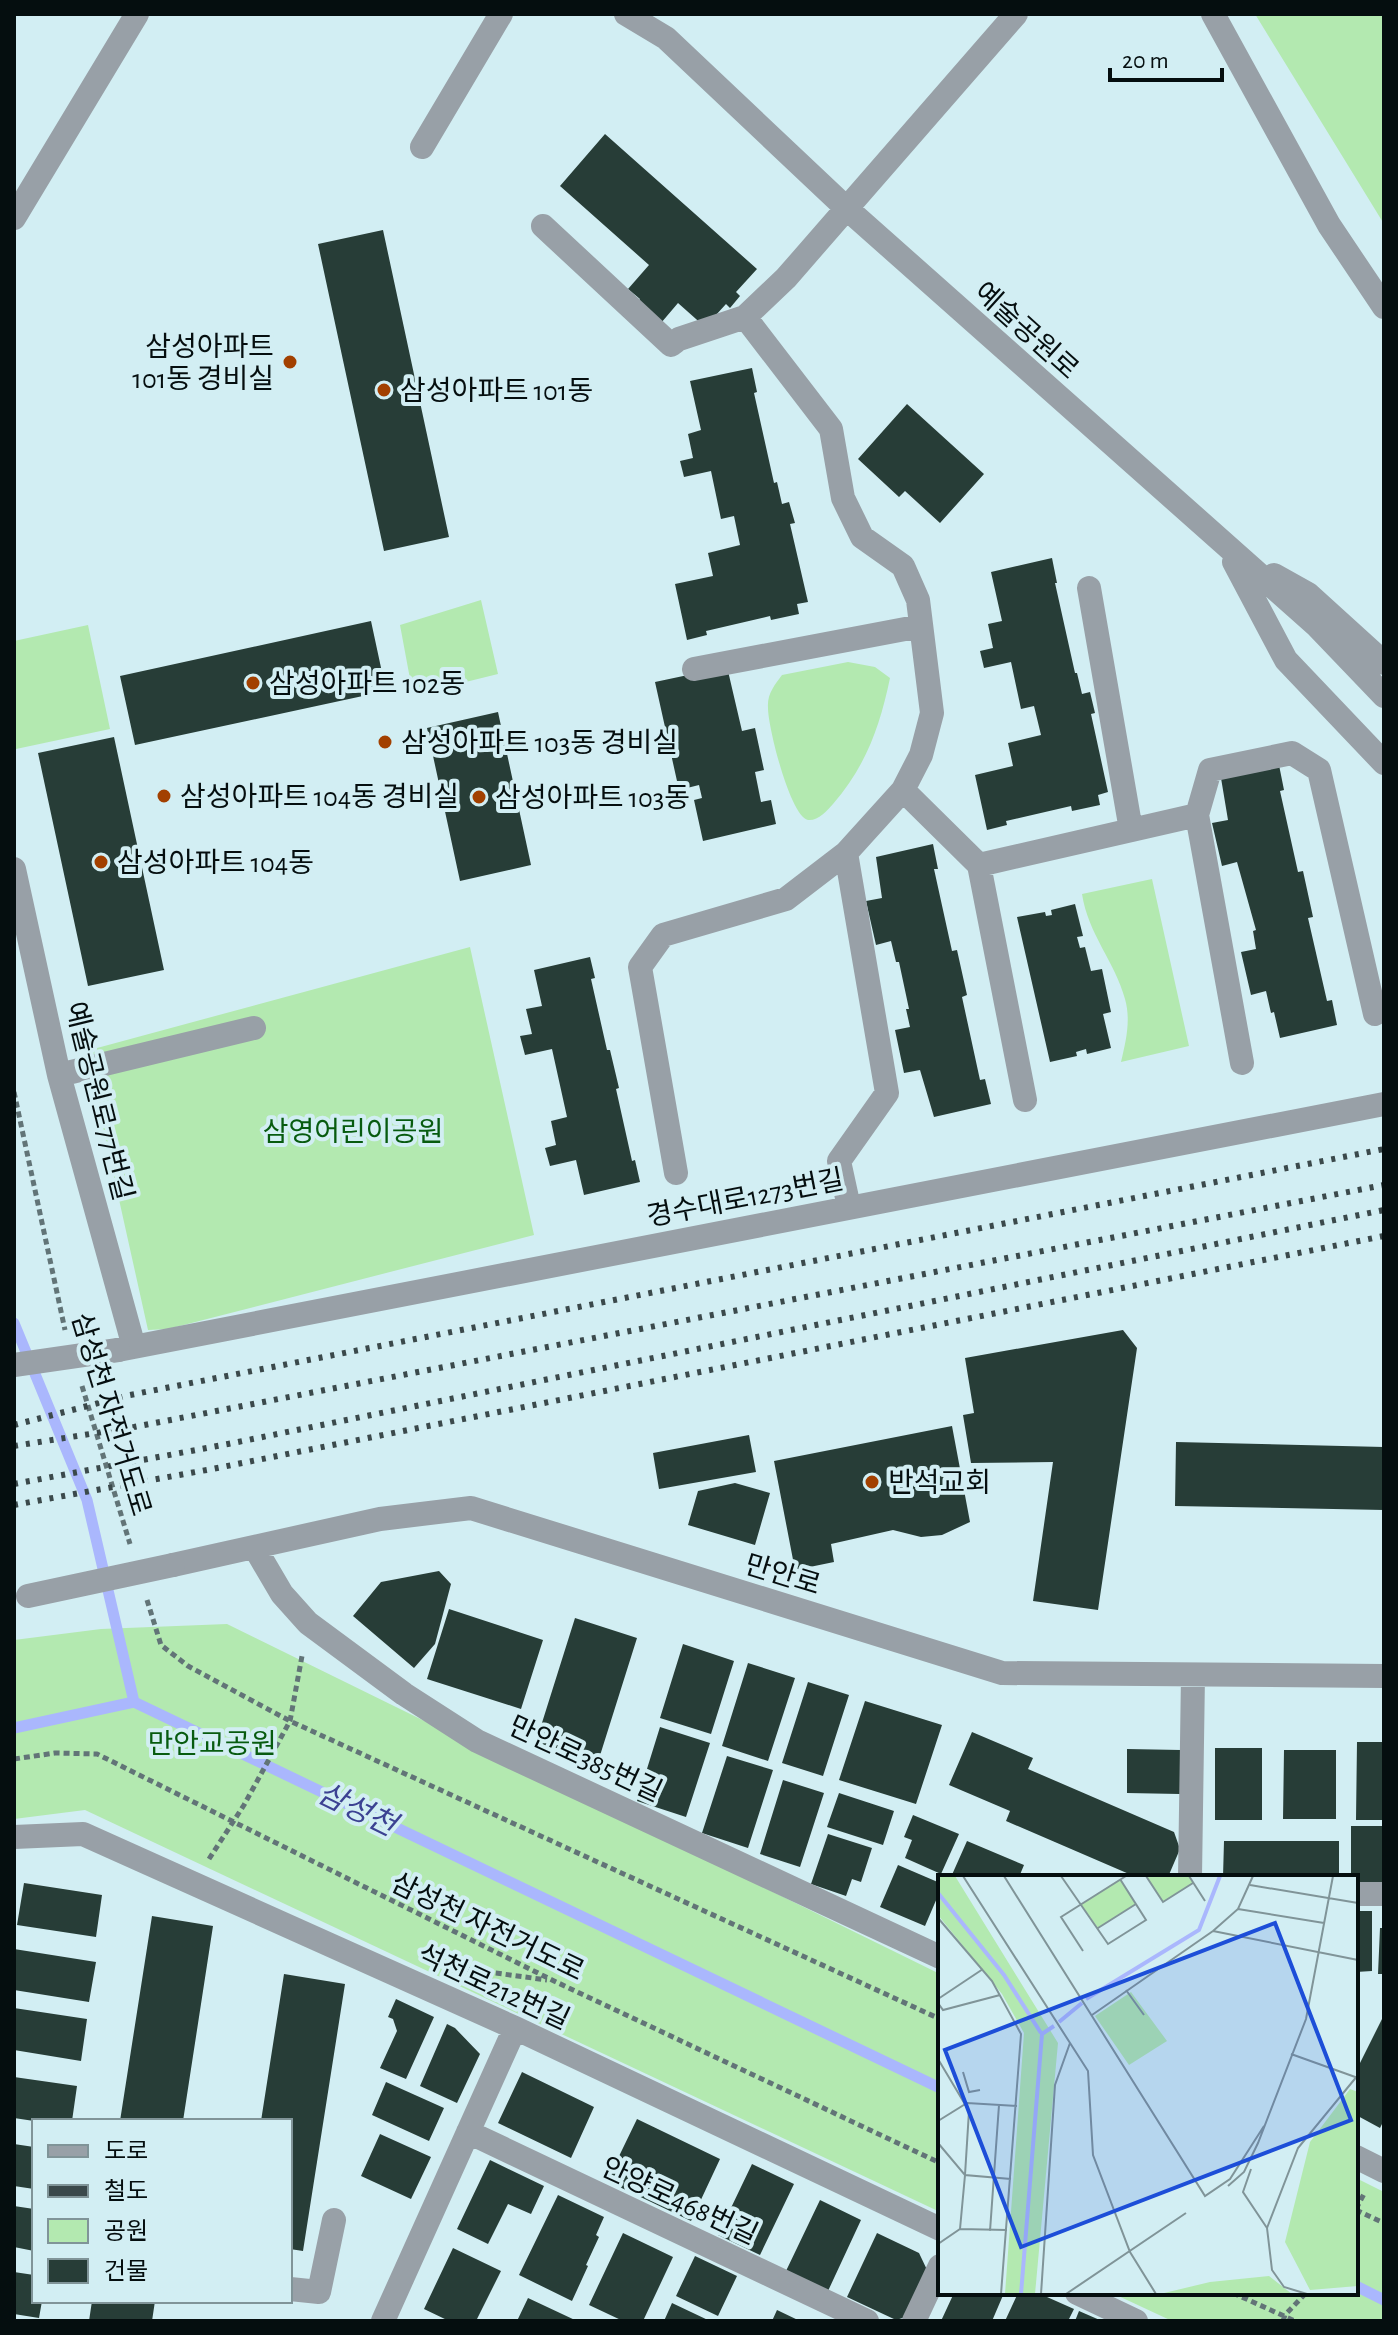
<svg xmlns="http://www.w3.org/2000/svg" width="1398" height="2335" viewBox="0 0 1398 2335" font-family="'Alegreya Sans','Noto Sans KR',sans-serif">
  <rect width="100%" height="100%" fill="#d2eef3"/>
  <!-- green -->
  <path fill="#b3e9b0" d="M1255,14H1384V224Z
    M481,600L498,674L413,695L400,625Z
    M88,625L110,729L16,749L14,641Z
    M848,662L875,667L890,678C880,726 866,766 833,804C827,811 818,821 808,820C790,816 768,727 768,708C767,694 774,686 782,675Z
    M1152,879L1189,1046L1121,1062C1126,1041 1131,1020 1125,999C1115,962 1088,934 1082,894Z
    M470,947L534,1235L168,1329L148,1330L86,1051Z
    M227,1624L940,1974V2212L85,1810L14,1819V1640L101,1629Z
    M1356,2178L1384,2192V2321H1172L1112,2293H1356Z"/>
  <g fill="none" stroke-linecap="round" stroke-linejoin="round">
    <!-- stream -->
    <path stroke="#aab7fd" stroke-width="11" d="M14,1323L87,1500L134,1702L940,2088
      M14,1728L134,1702
      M1356,2286L1384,2300"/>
  </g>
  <!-- building -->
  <path fill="#273d37" d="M605,134L757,269L736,292L740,296L730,308L726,304L705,327L678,303L661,323L638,302L640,299L628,289L649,265L560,186Z
    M383,230L449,537L384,551L318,244Z
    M752,368L757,392L754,393L774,483L777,482L782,504L789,502L795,523L790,524L808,602L797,604L799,614L771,620L770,616L706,631L707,635L687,640L675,584L713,576L708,553L740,545L734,516L721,519L711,471L684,477L680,461L693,458L688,434L701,430L690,381Z
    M907,404L984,474L940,523L905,491L899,497L858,459Z
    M1052,558L1057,583H1055L1075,673H1077L1082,694L1090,692L1095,713L1091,714L1108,792L1098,795L1100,805L1072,811L1071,806L1006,821L1007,825L987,830L975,775L1013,766L1008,743L1041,735L1034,706L1021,709L1011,662L984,668L980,651L993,648L988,624L1002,621L991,572Z
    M371,621L386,691L135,745L120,676Z
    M728,671L742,731L755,728L764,770L755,772L761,802L771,800L776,824L703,841L694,800L702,798L699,785L679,790L655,682L688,675L690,680Z
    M498,712L531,865L460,881L427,728Z
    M114,737L164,970L88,986L38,753Z
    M1279,765L1284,790L1280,791L1298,872L1303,871L1313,917L1308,918L1327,1001L1332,1000L1337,1025L1280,1038L1274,1012L1271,1013L1266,991L1251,995L1241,952L1256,949L1253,931L1256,930L1237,862L1222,866L1212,823L1228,820L1221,778Z
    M933,844L938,869H934L952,951L957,950L967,995L962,997L980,1080L985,1079L991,1104L934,1117L920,1070L904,1073L895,1030L910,1027L906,1009H909L899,962H896L891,941L876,945L866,901L882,898L876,857Z
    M1075,904L1083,936L1077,937L1080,948L1085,947L1091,971L1102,969L1111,1012L1103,1014L1111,1048L1087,1054L1086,1049L1076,1052L1077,1056L1050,1062L1017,917L1045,912L1046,916L1052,915L1051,910Z
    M590,957L595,978L591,979L607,1050H610L619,1088L616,1089L632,1161L635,1160L640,1182L584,1195L576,1160L550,1166L545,1148L556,1145L551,1121L567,1117L552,1049L525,1055L520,1036L532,1034L526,1009L542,1006L534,970Z
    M1123,1330L1137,1348L1098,1610L1033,1601L1053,1462L971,1463L963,1415L974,1413L965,1358Z
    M952,1426L970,1522L942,1535L921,1537L893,1530L831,1544L834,1562L795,1570L774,1461Z
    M749,1435L756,1472L659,1489L653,1453Z
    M1176,1442L1384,1447V1510L1175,1506Z
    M735,1483L770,1493L755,1545L688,1525L698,1491Z
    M439,1571L451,1584L435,1644L414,1668L353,1616L381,1582Z
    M449,1609L543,1640L521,1709L427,1679Z
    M575,1618L637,1638L597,1765L535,1745Z
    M683,1644L734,1661L711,1734L660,1718Z
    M748,1663L795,1678L768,1761L722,1746Z
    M808,1682L849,1695L823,1776L782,1763Z
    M865,1701L942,1725L916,1804L839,1780Z
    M660,1727L710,1743L686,1817L637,1801Z
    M972,1732L1033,1758L1028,1769L1174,1832L1180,1849L1168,1877H1136L1006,1821L1010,1811L949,1785Z
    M1357,1742H1384V1820H1356Z
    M1215,1748H1262V1820H1215Z
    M1127,1749L1181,1750L1180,1794L1127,1793Z
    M1284,1750H1336V1819H1283Z
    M727,1756L773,1770L748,1848L702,1833Z
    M783,1780L824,1793L800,1867L760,1854Z
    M839,1793L894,1811L883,1845L827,1827Z
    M913,1815L959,1834L941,1874L905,1858L912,1840L904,1837Z
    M1351,1826H1384L1382,1885H1356V1877H1351Z
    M828,1834L872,1848L861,1882L852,1879L846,1896L811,1884Z
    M967,1841L1024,1865L1019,1877H951Z
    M1224,1841H1339V1877H1223Z
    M898,1865L940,1883V1891L925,1926L880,1907Z
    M24,1883L102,1895L96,1937L17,1925Z
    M1356,1911H1372V1971L1356,1972Z
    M152,1916L213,1926L183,2121H120Z
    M1380,1928H1384V1974H1378Z
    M14,1949L96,1962L89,2002L14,1990Z
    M284,1974L345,1984L303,2251L290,2249V2121H261Z
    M396,1999L434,2017L406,2079L380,2068L397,2031L393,2019L388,2017Z
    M14,2008L87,2019L81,2061L14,2050Z
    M1384,2015V2120L1380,2128L1356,2115V2071Z
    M447,2024L455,2028L480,2054L457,2103L420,2086Z
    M522,2072L594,2107L571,2158L498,2123Z
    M14,2077L77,2086L72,2121H34L14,2118Z
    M386,2082L444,2108L429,2141L372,2115Z
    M637,2119L720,2159L691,2221L607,2181Z
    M380,2134L431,2157L411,2199L361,2176Z
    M14,2144L34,2147V2189L14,2186Z
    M490,2160L544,2186L531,2214L508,2204L488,2244L457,2229Z
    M752,2164L794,2184L760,2255L718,2235Z
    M558,2195L604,2217L596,2235L599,2237L586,2265L588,2266L572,2301L519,2275Z
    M820,2200L861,2220L828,2291L786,2271Z
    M14,2206L34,2209V2251L14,2247Z
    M623,2233L673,2257L643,2321H623L589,2305Z
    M877,2233L919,2253L929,2274L909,2316L896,2320L847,2297Z
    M453,2248L501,2271L476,2321H449L424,2309Z
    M695,2256L737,2276L718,2316L676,2296Z
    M14,2272L34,2275V2301H42L39,2318L14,2314Z
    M954,2293H1004L992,2321H941Z
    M1018,2293H1038L1074,2309L1068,2321H1005Z
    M528,2298L577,2321H517Z
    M92,2301H155L152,2321H89Z
    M672,2303L710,2321H664Z
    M777,2310L800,2321H772Z
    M1079,2311L1102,2321H1075Z"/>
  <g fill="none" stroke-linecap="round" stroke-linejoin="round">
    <!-- path -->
    <path stroke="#627477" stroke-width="5" stroke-dasharray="6 4" stroke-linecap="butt" d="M14,1092L65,1330
      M82,1386L130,1544
      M147,1600L161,1645L188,1666L290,1721L940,2019
      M14,1759L55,1753L97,1754L552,1980L940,2163
      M209,1859L244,1805L290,1721L302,1656
      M466,1969L547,1980
      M1356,2209L1365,2192
      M1356,2210L1384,2223
      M1233,2293L1295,2321
      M1283,2321L1285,2315L1306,2293"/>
    <!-- minor -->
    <path stroke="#98a0a7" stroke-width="24" d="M626,14L666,38L845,207L1316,625L1384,696
      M1213,14L1329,225L1384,307
      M422,147L501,14
      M14,218L137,14
      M543,226L671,345L679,339L745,317L786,278L1016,14
      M1234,562L1286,660L1384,763
      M1274,575L1308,594L1384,663
      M1089,588L1131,830
      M694,669L921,626
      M903,790L979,865L1025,1100
      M1197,815L1210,770L1292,753L1319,770L1375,1014
      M846,853L887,1093L839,1161L849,1207
      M979,865L1197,815L1242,1063
      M14,869L59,1075L134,1347
      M59,1075L254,1028
      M676,1173L640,967L663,935L786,899L846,853L903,790L921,755L932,713L918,600L903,566L862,537L843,498L831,429L745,317
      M118,1350L1384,1104
      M255,1548L282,1594L308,1623L404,1694L477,1741L940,1957
      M173,1565L380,1519L471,1508L1002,1673L1384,1676
      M14,1837L83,1834L515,2028L940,2229
      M1190,1877L1193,1675
      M1356,1894H1384
      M468,2132L867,2321
      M1356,2157L1384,2171
      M290,2289L319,2292L334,2220
      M1077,2293L1136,2321
      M383,2321L515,2028
      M914,2321L940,2266"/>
    <!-- rail -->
    <path stroke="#3b494b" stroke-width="6" stroke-dasharray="4 8" stroke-linecap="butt" d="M14,1425L130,1395L1384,1149
      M14,1446L134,1427L1384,1185
      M14,1484L228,1444L1384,1210
      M14,1505L212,1469L1384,1236"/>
    <!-- minor-bridge -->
    <path stroke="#98a0a7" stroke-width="24" d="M14,1365L118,1350
      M28,1596L173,1565"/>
  </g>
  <!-- markers -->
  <g fill="#a24000" stroke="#d2eef3" stroke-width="3">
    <circle cx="290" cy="362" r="8"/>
    <circle cx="384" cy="390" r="8"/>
    <circle cx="253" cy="683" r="8"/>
    <circle cx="385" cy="742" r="8"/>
    <circle cx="164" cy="796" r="8"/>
    <circle cx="479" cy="797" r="8"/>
    <circle cx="101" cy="862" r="8"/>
    <circle cx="872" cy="1482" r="8"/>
  </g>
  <g text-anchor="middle" stroke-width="8" stroke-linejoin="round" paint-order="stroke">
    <!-- street labels -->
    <g font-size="28" fill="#050e0f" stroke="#d2eef3">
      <text transform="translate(1027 330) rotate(42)" y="10">예술공원로</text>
      <text transform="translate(100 1101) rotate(76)" y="10">예술공원로77번길</text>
      <text transform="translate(745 1197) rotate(-11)" y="10">경수대로1273번길</text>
      <text transform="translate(112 1414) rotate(73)" y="10">삼성천 자전거도로</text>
      <text transform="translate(783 1574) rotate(17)" y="10">만안로</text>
      <text transform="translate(586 1758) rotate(25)" y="10">만안로385번길</text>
      <text transform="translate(488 1926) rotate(26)" y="10">삼성천 자전거도로</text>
      <text transform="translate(494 1986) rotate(25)" y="10">석천로212번길</text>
      <text transform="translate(680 2200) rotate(25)" y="10">안양로468번길</text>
    </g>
    <!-- poi labels -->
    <g font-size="28" fill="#050e0f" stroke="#d2eef3" text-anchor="start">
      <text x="274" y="356" text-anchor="end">삼성아파트<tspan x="274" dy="32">101동 경비실</tspan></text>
      <text x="400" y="400">삼성아파트 101동</text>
      <text x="269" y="693">삼성아파트 102동</text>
      <text x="401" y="752">삼성아파트 103동 경비실</text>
      <text x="180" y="806">삼성아파트 104동 경비실</text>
      <text x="495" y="807">삼성아파트 103동</text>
      <text x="117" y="872">삼성아파트 104동</text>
      <text x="888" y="1492">반석교회</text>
    </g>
    <!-- park labels -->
    <g font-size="28" fill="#075b0f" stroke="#d2eef3">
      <text x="353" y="1141">삼영어린이공원</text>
      <text x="212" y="1753">만안교공원</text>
    </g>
    <!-- water labels -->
    <g font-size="30" font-style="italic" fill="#3c4292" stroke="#d2eef3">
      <text transform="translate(357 1809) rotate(26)" y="10">삼성천</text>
    </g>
  </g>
  <!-- overview -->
  <g transform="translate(938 1875)">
    <rect width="420" height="420" fill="#d2eef3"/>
    <path d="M0,1H17L120,168L97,419H67L86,158L64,119L0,40ZM208,1H251L255,8L225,27ZM182,4L198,29L160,53L143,29ZM193,117L229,166L191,190L157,141ZM412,214L420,217V411L372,415L347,367L372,267ZM331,401L354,419H222L272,407Z" fill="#b3e9b0"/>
    <path fill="none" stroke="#aab7fd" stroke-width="4" d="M0,18L66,100L103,158M148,124L261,55L282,1M121,147L144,128M83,419L104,159L116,151"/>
    <path fill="none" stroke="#809498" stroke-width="2" d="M25,1L150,196L155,280L192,377L218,419M66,1L267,321L292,304L326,251M123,1L170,69L208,45L182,4M208,1L225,27L255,8M251,1L267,26M312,10L420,28M300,34L386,48M0,43L54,106L83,159L63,419M160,53L198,29M275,56L420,85M145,76L123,42L188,1M188,115L206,140M0,124L45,94M0,128L5,135L62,120M154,140L275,56L300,34L315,1M353,179L420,203M0,184L31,236L27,300L73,304M25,197L31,217L42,215M0,246L29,228L79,231M0,268L27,300L22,354M313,294L305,317L329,353L334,395L346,412L369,419M290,311L306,297L320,268L368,144L395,1M329,353L360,273L420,200M52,356L61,230M0,369L22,354L69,355M103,419L117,210L132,168M128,419L248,338"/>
    <path fill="#1d4ed8" fill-opacity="0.15" stroke="#1d4ed8" stroke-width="4" d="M337,48L413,245L83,372L7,175Z"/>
    <rect width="420" height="420" fill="none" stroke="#050e0f" stroke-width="4"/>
  </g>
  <!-- border -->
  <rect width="1398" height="2335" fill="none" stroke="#050e0f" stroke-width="32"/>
  <!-- legend -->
  <rect x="32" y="2119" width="260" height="184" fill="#d2eef3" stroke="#809498" stroke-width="2"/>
  <rect x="48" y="2145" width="40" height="12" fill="#98a0a7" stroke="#809498" stroke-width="2"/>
  <text x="104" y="2159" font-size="24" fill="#050e0f">도로</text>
  <rect x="48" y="2185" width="40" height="12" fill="#3b494b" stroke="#809498" stroke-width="2"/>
  <text x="104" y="2199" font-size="24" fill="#050e0f">철도</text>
  <rect x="48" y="2219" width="40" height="24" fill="#b3e9b0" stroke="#809498" stroke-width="2"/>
  <text x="104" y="2239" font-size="24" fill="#050e0f">공원</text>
  <rect x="48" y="2259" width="40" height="24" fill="#273d37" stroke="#809498" stroke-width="2"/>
  <text x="104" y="2279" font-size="24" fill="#050e0f">건물</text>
  <!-- scale -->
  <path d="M1110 68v12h112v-12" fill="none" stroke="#050e0f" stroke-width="4"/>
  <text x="1122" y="68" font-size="24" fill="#050e0f" stroke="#d2eef3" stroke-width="6" paint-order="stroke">20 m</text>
</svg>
